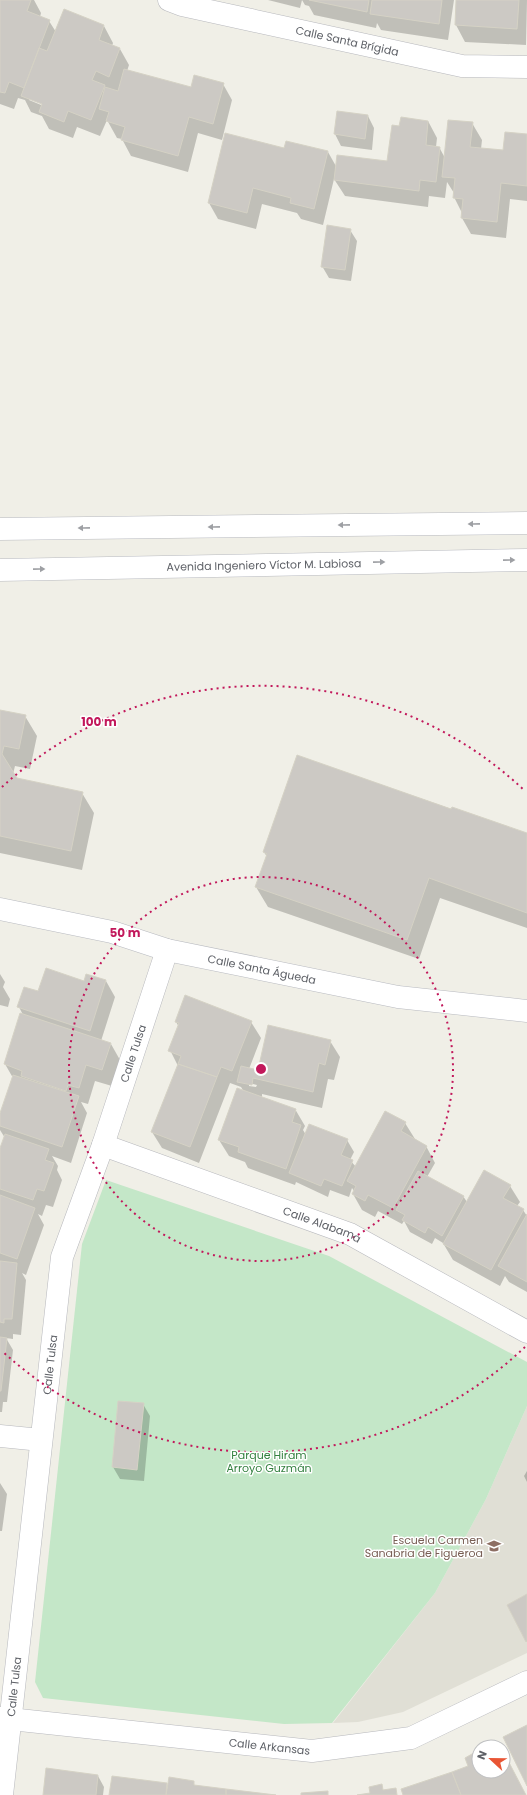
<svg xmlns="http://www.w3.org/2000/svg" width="527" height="1795" viewBox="0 0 527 1795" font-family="Poppins,sans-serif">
  <rect width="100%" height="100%" fill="#f0efe7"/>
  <!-- education -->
  <path fill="#e0dfd5" d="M527,1406V1653L403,1712L358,1722L333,1723L435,1593L486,1499Z"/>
  <!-- green -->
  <path fill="#c4e7c8" d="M106,1180L329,1256L527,1362V1406L486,1499L435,1593L332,1723L284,1724L43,1698L35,1682L82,1244Z"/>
  <!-- shadow -->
  <path fill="#0003" fill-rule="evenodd" d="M0,0H34L41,13L40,17L49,21L56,32L64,10L104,26L113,43L112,46L120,49L129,65L127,71L191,89L223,84L232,100L222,140L198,133L188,172L131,156L122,139L117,138L107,120L100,136L77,127L73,138L49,129L42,116L31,112L25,100L18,98L14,109L0,104ZM29,98L47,105L46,107L29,100Z
    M268,0H454L448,40L381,30L377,23L376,28L314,15L309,6L305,5L302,0L300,8Z
    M457,0H527L526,45L465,42L456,25Z
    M368,116L374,128L372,150L341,146L335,134Z
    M428,121L437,138L436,147H439L445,158L472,123L482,140L481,149L504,151L527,135V201L510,199L506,238L471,234L462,218V213L454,197V193L447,182L445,198L429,196L428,207L345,196L334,179L323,225L301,219L297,213L262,204L256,229L218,219L209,203L285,149L328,152L337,168L388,162L400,127Z
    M350,230L357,241L351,281L329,278L322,266Z
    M0,711L25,716L37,736L30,769L15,766L13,774L17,779L82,793L94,813L82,870L0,853Z
    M298,756L527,835V928L440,898L419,959L268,907L256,887L267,857L264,852Z
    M0,974L5,982L3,987L10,999L8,1007L0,1005Z
    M106,981L115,997L101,1041L111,1044L120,1060L112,1086L95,1081L88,1104L81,1102L87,1113L71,1163L52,1156L58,1166L57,1170L62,1180L53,1207L46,1205L42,1216L38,1214L44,1225L26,1275L22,1273L26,1280L21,1335L13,1334V1339L6,1338L13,1350L7,1402H3L2,1412H0V1151L5,1138L0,1130V1116L13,1078L5,1064L23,1015L19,1007L38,992L85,982Z
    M176,1022H251L261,1038L249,1069L258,1071L330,1041L340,1057L334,1080L328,1079L322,1108L262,1094V1098L295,1109L305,1126L303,1130L306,1135L347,1140L354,1152L350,1160L356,1167L405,1123L415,1139L426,1146L435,1163L427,1177L463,1196L467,1202L510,1186L520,1202L517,1206L523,1210L527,1216V1292L509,1282L505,1276L500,1286L453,1260L443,1243L435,1238L432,1244L410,1232L404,1221L402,1224L378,1211L375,1217L362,1210L353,1194L354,1191L352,1188L349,1197L330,1190L328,1197L296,1182L295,1185L248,1168L245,1162L229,1156L219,1140L244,1092L241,1087L230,1083L199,1163L162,1148L152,1132L178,1066L170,1050L179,1027ZM249,1083L257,1085L256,1087L249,1086Z
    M143,1404L150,1416L144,1481L120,1479L113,1467Z
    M527,1471V1482L524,1476Z
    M0,1483L7,1494L2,1531H0Z
    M98,1776L104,1787L103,1795H44Z"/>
  <!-- building -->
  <path fill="#ccc9c4" stroke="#d5d2c5" d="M0,0H31L27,11L50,20L24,88L9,82L5,93L0,92Z
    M309,0H369L367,12Z
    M372,0H442L439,24L370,14Z
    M456,0H519L517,29L455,25Z
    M64,9L104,25L99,40L120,48L109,77L96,71L92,80L105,85L91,120L68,111L64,122L39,112L42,104L21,96L39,48L47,51Z
    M124,69L191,87L194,75L224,83L213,124L189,117L178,156L121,140L125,127L106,121L109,112L99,109L105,87L118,91Z
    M337,111L368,115L365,139L334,134Z
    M401,117L428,121L426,145L440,147L436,182L420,180L419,191L334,180L337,155L387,161L392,125L399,126Z
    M448,120L473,122L470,147L503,150L505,132L527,134V186L501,183L497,222L461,218L463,199L453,198L455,178L442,177Z
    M225,133L284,148L286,141L328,151L314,209L290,203L291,198L253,188L247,213L208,203Z
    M327,225L351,229L345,270L321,267Z
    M0,710L26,715L19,749L4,746L2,754L17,778L83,792L71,851L0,836Z
    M297,755L451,809L452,807L527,833V913L429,878L407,940L255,887L267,854L263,852Z
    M46,968L84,981L86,974L106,980L90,1031L17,1007L24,987L38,991Z
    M185,995L252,1021L232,1071L221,1067L217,1077L178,1064L181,1056L168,1051L179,1023L175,1022Z
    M20,1013L111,1043L102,1070L86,1065L79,1088L68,1085L66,1091L21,1076L22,1071L4,1064Z
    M268,1025L331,1040L325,1065L319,1063L313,1092L253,1078L252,1085L237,1082L241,1066L258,1070Z
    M178,1064L217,1077L190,1147L151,1132Z
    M13,1075L79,1096L62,1147L0,1126V1113Z
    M237,1088L296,1109L292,1122L301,1125L286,1169L238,1152L239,1147L218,1140Z
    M385,1111L406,1122L401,1131L427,1146L393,1208L368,1195L365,1201L352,1194L356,1186L347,1181Z
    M309,1124L348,1139L341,1155L353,1160L342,1186L324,1179L321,1186L289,1173Z
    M5,1134L49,1149L45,1160L54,1163L44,1191L37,1189L33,1200L0,1189V1148Z
    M484,1170L511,1185L503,1198L524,1209L491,1270L443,1244Z
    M418,1171L464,1196L442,1236L428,1227L425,1233L402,1220L405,1215L396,1210Z
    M0,1195L35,1208L17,1259L0,1253Z
    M527,1214V1282L498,1266Z
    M0,1261L17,1263L12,1319H4V1323L0,1322Z
    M0,1337L7,1338L1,1391H0Z
    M118,1401L144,1403L137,1470L112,1467Z
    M527,1594V1641L526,1642L507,1605Z
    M527,1725V1786L503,1737Z
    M479,1750V1771H503V1751L526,1795H461L452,1772L468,1766L465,1758Z
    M46,1768L98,1775L96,1795H43Z
    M452,1772L461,1795H403L401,1789Z
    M112,1776L167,1783L166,1795H109Z
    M169,1777L194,1781V1785L226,1789V1795H166Z
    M382,1784L383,1790L396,1788L397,1795H357L370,1793L369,1787Z
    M226,1789L276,1795H226Z
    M328,1791V1795H301V1793Z"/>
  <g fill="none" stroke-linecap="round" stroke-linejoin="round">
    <defs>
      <g id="street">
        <path id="s1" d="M169,0L182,5L462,66L527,67"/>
        <path id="s2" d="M103,1145L350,1234L527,1332"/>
        <path d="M0,1436L41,1440"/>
        <path id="s3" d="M0,1718L312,1751L411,1738L527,1682"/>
        <path id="s4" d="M2,1795L62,1257L103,1145L167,950"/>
      </g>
      <g id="secondary">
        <path d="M0,529L527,523"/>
        <path id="s5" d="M0,570L527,560"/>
        <path id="s6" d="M0,909L112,932L167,950L398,997L527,1011"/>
      </g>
    </defs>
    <!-- street casing -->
    <use href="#street" stroke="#b7b8bd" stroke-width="23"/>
    <!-- secondary casing -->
    <use href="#secondary" stroke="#b8bac0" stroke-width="23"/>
    <!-- street -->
    <use href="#street" stroke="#fff" stroke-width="22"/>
    <!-- secondary -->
    <use href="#secondary" stroke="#fff" stroke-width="22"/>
  </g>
  <!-- one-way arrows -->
  <defs><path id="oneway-solid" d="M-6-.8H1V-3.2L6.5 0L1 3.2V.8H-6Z"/></defs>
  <g fill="#9ea0a4">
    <use href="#oneway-solid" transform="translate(474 524) rotate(179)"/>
    <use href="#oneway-solid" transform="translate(344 525) rotate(179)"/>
    <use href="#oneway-solid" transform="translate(214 527) rotate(179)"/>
    <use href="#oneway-solid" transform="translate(84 528) rotate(179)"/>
    <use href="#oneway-solid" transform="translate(509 560) rotate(-1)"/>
    <use href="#oneway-solid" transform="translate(379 562) rotate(-1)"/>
    <use href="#oneway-solid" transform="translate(39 569) rotate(-1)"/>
  </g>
  <!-- distance rings -->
  <g fill="none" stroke="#c2185b" stroke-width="2" stroke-dasharray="2 4">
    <circle cx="261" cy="1069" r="192"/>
    <path d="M525 1347A383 383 0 0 1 2 1351M2 787A383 383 0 0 1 525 791"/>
  </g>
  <!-- icons -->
  <defs>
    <symbol id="school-bare" viewBox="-9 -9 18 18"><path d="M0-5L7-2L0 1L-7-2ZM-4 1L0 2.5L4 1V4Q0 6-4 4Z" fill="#8d6e63" stroke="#fff" stroke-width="2.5" paint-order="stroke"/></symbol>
  </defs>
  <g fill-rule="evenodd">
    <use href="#school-bare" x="484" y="1536" width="20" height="20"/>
  </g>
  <g text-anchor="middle" stroke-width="3" stroke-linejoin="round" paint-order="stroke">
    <!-- street labels -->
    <g font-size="11" fill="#5e6167" stroke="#fff">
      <text dy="4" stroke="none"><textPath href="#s1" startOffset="183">Calle Santa Brígida</textPath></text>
      <text dy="4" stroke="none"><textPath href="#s5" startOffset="264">Avenida Ingeniero Víctor M. Labiosa</textPath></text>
      <text dy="4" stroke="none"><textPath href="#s6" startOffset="269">Calle Santa Águeda</textPath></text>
      <text dy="4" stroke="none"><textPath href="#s4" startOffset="757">Calle Tulsa</textPath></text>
      <text dy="4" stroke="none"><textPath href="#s2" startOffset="233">Calle Alabama</textPath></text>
      <text dy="4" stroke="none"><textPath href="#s4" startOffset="433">Calle Tulsa</textPath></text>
      <text dy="4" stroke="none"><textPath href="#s4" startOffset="109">Calle Tulsa</textPath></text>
      <text dy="4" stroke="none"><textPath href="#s3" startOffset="271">Calle Arkansas</textPath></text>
    </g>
    <!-- park labels -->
    <g font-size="11" fill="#348140" stroke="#fff">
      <text x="269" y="1459">Parque Hiram<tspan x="269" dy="13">Arroyo Guzmán</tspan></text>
    </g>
    <!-- education labels -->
    <g font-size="11" fill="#785e54" stroke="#fff" text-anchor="end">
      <text x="483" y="1544">Escuela Carmen<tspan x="483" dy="13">Sanabria de Figueroa</tspan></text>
    </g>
  </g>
  <circle cx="261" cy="1069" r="6" fill="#c2185b" stroke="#fff" stroke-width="2"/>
  <g font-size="12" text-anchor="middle" font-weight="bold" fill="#c2185b" stroke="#fff" stroke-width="3" stroke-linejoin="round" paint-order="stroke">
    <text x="99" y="726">100 m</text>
    <text x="125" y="937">50 m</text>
  </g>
  <!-- north arrow -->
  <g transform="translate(491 1759) rotate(292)"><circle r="19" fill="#ffffff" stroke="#bfc0c2"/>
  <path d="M0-3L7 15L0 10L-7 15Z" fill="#e95534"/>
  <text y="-6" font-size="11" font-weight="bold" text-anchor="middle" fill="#5e6167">N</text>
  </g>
</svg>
